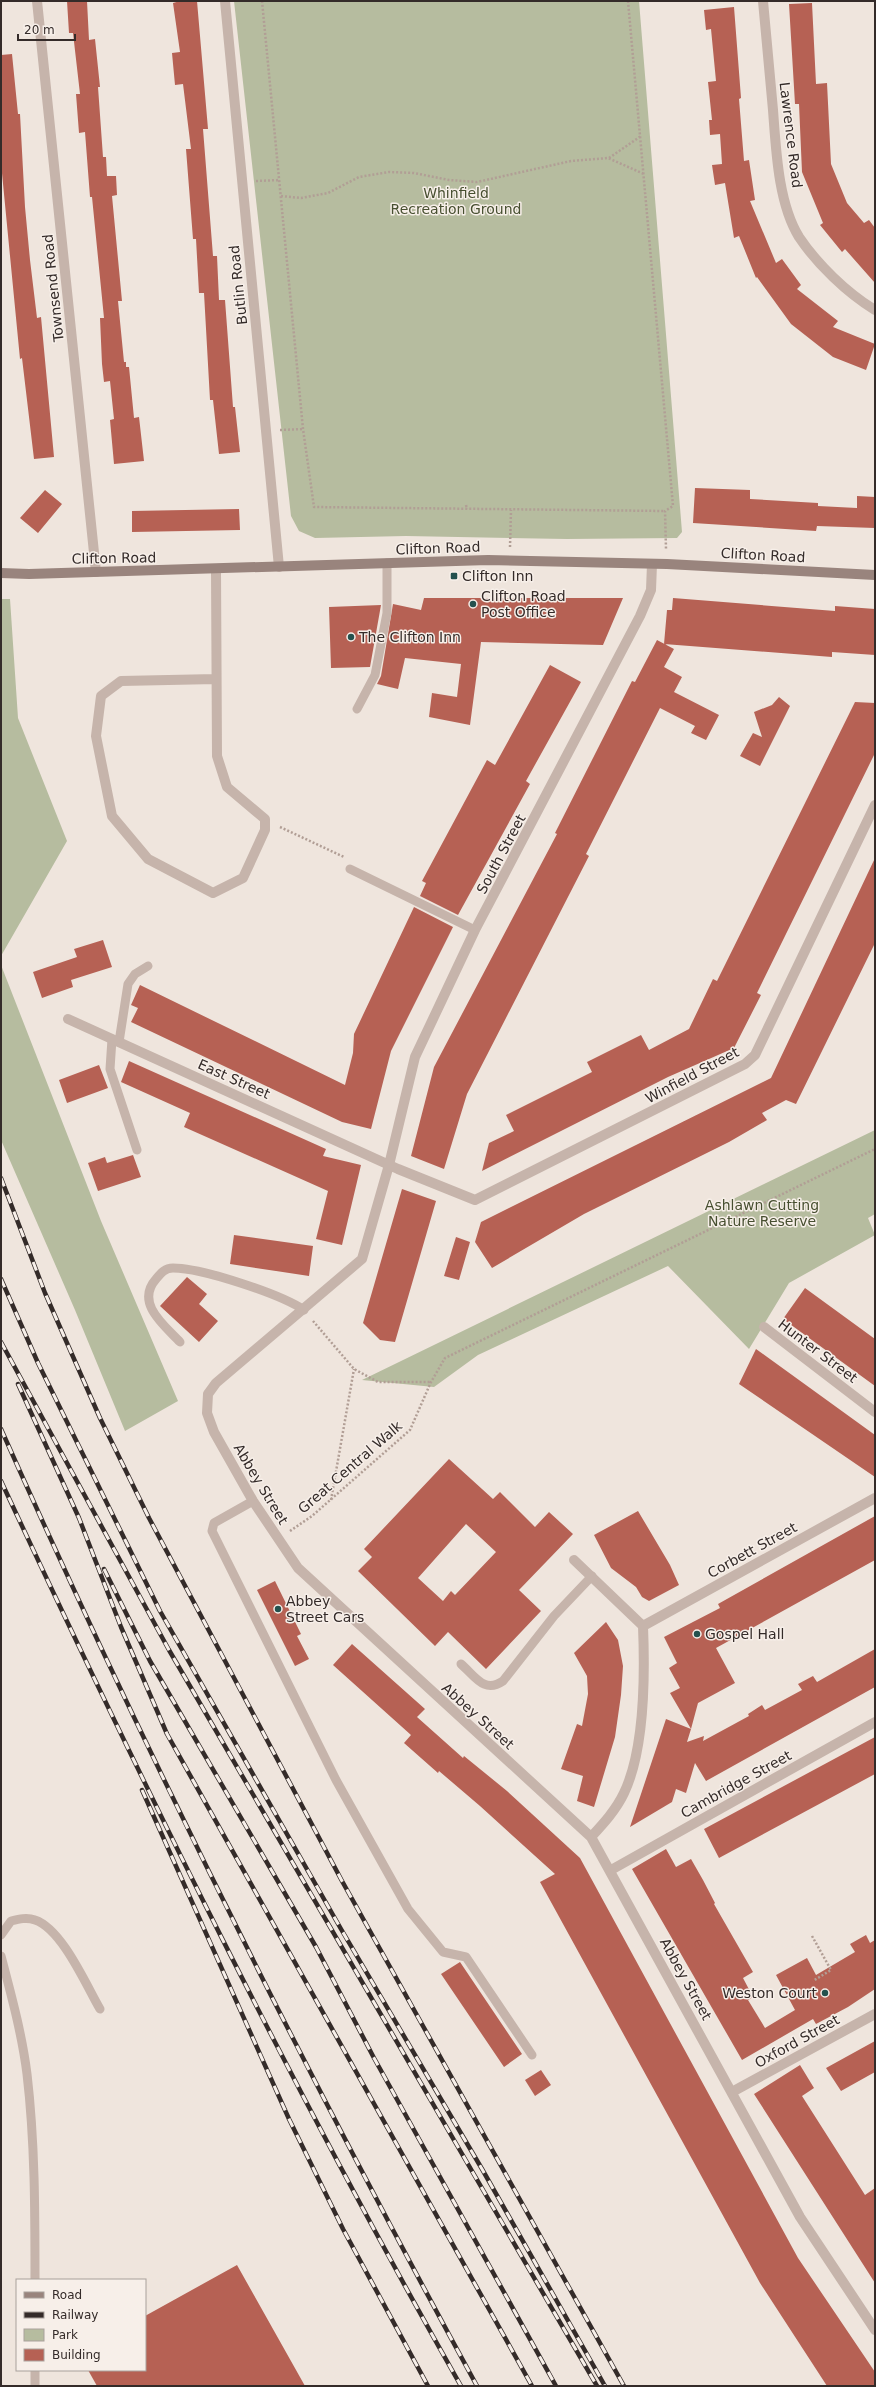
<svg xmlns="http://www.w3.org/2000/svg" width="876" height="2387" viewBox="0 0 876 2387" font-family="'DejaVu Sans',sans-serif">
  <rect width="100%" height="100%" fill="#efe5dd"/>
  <!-- green -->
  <path fill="#b6bc9f" d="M234,1H639L682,532L677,538L567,539L406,536L315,538L299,531L291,516Z
    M1,599H10L18,718L67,841L1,956Z
    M1,965L101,1221L178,1401L125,1431L75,1310L1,1140Z
    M875,1130V1214L868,1218L875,1235L789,1283L749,1349L668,1266L478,1355L434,1387L362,1380Z"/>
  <!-- building -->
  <path fill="#b66154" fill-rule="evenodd" d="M67,1H87L89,40L95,39L100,87H98L103,157H106L107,176H116L117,195L112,196L122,301H118L124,362H126V367H129L134,418L139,417L144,461L114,464L110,420L114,419L110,381L104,382L102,364L100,318H104L92,197H90L85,132L79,133L76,94H80L73,33H69Z
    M180,1H197L208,129H203L213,256H217L219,300H225L233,407H235L240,452L219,454L213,400H210L204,293H199L196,239H193L186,149H191L183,84L175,85L172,53L180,52L173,3Z
    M812,3L816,84L827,83L831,164L847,203L864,223L869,220L875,228V283L845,249L842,252L820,225L823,223L802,172L799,104H795L789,4Z
    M734,7L741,98L739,99L744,161L749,160L755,200L750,201L776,263L782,259L801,285L797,289L838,321L833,327L875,344L866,370L833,357L791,324L757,277L756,278L739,236L734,238L725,183L715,185L712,165L722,164L720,134L710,135L709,120H712L708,82L716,81L711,29L706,30L704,10Z
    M12,54L18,114H20L25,207L30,260L37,318L41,317L54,457L34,459L22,358L20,359L1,163V55Z
    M695,488L750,490V499L818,503V506L857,508V496L875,497V528L817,526L816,531L693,523Z
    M45,490L62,504L38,533L20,518Z
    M239,509L240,530L132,532V511Z
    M424,598H623L603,645L481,642L470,725L429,717L432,693L457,697L461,664L405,658L398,689L377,684L381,676L393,604L421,610Z
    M673,598L835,611V606L875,609V655L832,652V657L664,644L667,610H672Z
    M381,605L370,667L331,668L329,607Z
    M657,640L674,649L664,667L682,677L674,692L719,715L706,740L691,733L695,726L660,708L586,854L589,856L467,1094L444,1169L411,1156L434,1067L557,834L555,833L632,681L635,682Z
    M550,665L581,682L526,781L530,784L458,915L420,896L426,883L422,881L487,760L495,765Z
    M779,697L790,706L760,766L740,756L753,733L762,737L754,712L772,705Z
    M855,702L875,703V753L757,993L761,995L734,1048L668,1077L482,1171L489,1143L514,1131L506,1115L592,1072L587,1062L641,1035L649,1050L689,1029L713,979L717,981Z
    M875,858V943L796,1104L786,1100L762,1113L767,1120L729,1142L584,1214L492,1268L475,1242L481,1222L771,1078Z
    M414,907L453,927L391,1051L371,1129L342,1122L131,1022L138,1008L131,1005L140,985L345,1085L353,1053L354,1034Z
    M103,940L112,967L71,980L73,987L42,998L33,972L77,957L74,949Z
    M129,1061L326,1149L323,1156L361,1165L342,1245L316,1239L328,1191L184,1127L190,1113L121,1082Z
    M99,1065L108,1088L67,1103L59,1080Z
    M133,1155L141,1177L98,1191L88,1163L105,1157L107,1163Z
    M402,1189L436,1201L395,1342L380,1340L363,1323Z
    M234,1235L313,1246L309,1276L230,1264Z
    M456,1237L470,1242L459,1280L444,1276Z
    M187,1277L207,1294L199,1304L218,1321L199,1342L160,1306Z
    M805,1288L875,1339V1386L783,1319Z
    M756,1349L875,1435V1477L739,1384Z
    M449,1459L493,1499L500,1492L535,1527L549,1512L573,1534L519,1590L541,1611L486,1669L448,1632L435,1646L358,1571L372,1557L364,1549ZM466,1524L496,1552L455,1595L451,1591L443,1601L418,1578Z
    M638,1511L670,1565L679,1585L649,1601L642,1597L636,1587L611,1568L594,1535Z
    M875,1516V1560L716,1648L735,1683L698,1703L691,1729L670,1693L680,1688L669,1668L677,1663L664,1637L720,1608L718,1604Z
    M275,1581L301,1634L297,1636L309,1659L295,1666L257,1590Z
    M606,1622L618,1640L623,1666L621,1695L615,1737L594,1807L577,1801L583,1776L561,1769L577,1724L582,1726L588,1694L587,1676L574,1653Z
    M352,1644L425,1709L417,1717L463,1758L464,1756L507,1791L580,1858L798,2258L875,2372V2386H827L760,2283L540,1882L555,1874L480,1806L439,1771L438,1773L404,1743L411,1735L333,1665Z
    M875,1649V1687L706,1781L695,1763L686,1793L676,1789L672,1802L630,1827L666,1719L691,1729L687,1742L704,1736L703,1741L749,1716L748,1714L762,1705L765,1710L802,1690L798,1684L813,1676L817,1682Z
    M875,1737V1774L719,1858L704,1829Z
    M666,1849L676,1867L691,1859L703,1880L715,1903L714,1904L753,1972L743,1978L753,1997L748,2000L765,2028L795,2010L776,1975L807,1958L816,1975L855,1952L850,1944L866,1935L870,1943L875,1940V1989L848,2007L816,2024L813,2019L742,2060L632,1869Z
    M460,1962L522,2054L504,2067L441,1974Z
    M875,2041V2072L841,2091L826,2068Z
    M800,2065L814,2088L802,2096L865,2195L875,2188V2283L754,2094Z
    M541,2070L551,2085L535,2096L525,2080Z
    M237,2265L305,2386H97L88,2370H145V2316Z"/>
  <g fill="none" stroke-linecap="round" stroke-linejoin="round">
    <!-- path -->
    <path stroke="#b19e95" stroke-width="2.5" stroke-dasharray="2 2" stroke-linecap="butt" d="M262,1L303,429L314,507L665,511
      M628,1L673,506L665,511L666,549
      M609,158L641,136
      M256,181L279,180
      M281,196L301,198L328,193L359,177L389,172L414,173L449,180L477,182L571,161L608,158L644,174
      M280,430L303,429
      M466,505L467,509
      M510,547L511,510
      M280,827L344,857
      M313,1321L354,1369L378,1382H431
      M331,1500L354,1369
      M290,1531L312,1516L410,1430L431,1382L445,1358L875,1149
      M812,1936L831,1970L813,1981"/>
    <!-- lane -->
    <path stroke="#c6b4ab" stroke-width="9" d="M357,709L375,675L387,613V563
      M350,869L475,930
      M112,1039L110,1069L137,1150
      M119,1042L128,984L135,974L148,966
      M180,1342C164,1325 135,1303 156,1279C161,1273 165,1268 173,1268C202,1268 280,1294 304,1310
      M253,1501L214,1523L212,1531L336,1780L408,1909L443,1952L466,1957L532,2055
      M461,1664C475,1676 484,1694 503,1681L554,1616L592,1576
      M1,1935L11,1921C19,1919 27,1917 35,1920C62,1929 86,1985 100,2009
      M1,1956C11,1994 22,2034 27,2074C35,2142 35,2212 35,2280
      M35,2370V2386"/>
    <!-- street -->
    <path stroke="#c6b4ab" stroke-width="10" d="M37,1L96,572
      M225,1L279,567
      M763,1C766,37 770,74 773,110C776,149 778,203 799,237C817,264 847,293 875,310
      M652,564L651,590L640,616L475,930L415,1057L389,1165L362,1259L216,1383L208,1394L207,1413L214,1432L253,1501L298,1568L591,1837L800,2217L875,2330
      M216,570L217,756L227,787L265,819V830L243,878L213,893L148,859L112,816L96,736L101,696L121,681L216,679
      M68,1019L398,1169L475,1200L745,1064L755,1055L875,805
      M764,1327L875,1412
      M574,1560L643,1626C645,1675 645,1749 624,1793C616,1810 603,1824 591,1837
      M643,1626L875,1498
      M611,1870L875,1722
      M732,2092L875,2014"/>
    <!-- secondary -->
    <path stroke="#99847d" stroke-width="10" d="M1,573L29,574L488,560L667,564L875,575"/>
    <defs>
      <path id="rail" d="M1,1178L45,1293L100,1418L149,1518L342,1881L624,2386
        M1,1279L38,1363L160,1611L341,1929L482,2169L605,2386
        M1,1342L169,1650L597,2386
        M18,1384L79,1518L121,1627L167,1734L532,2386
        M1,1429C146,1755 306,2073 477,2386
        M1,1481C144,1788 294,2092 461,2386
        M104,1569L150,1661L316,1947L374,2058L556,2386
        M142,1790L289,2119L343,2229L428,2386"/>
    </defs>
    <!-- rail casing -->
    <use href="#rail" stroke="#342b29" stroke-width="4.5"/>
    <!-- rail -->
    <use href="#rail" stroke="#f7efe9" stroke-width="3" stroke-dasharray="9" stroke-linecap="butt"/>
  </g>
  <!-- markers -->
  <g fill="#24514e" stroke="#f7efe9" stroke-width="1.5">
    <rect x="450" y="572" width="8" height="8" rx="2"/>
    <circle cx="473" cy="604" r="4"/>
    <circle cx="351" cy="637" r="4"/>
    <circle cx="278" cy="1609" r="4"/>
    <circle cx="697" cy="1634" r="4"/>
    <circle cx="825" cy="1993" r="4"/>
  </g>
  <g text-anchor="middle" stroke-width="3" stroke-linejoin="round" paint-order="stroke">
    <!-- street labels -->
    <g font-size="14" fill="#342b29" stroke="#f7efe9">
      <text transform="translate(791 135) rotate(83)" y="5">Lawrence Road</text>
      <text transform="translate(238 285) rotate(-96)" y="5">Butlin Road</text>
      <text transform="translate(53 288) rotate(-96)" y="5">Townsend Road</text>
      <text transform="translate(438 548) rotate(-2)" y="5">Clifton Road</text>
      <text transform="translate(763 555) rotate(3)" y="5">Clifton Road</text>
      <text transform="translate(114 558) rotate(-1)" y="5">Clifton Road</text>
      <text transform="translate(501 854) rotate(-62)" y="5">South Street</text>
      <text transform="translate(692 1075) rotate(-28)" y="5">Winfield Street</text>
      <text transform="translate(234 1079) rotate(24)" y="5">East Street</text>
      <text transform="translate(818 1351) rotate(37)" y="5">Hunter Street</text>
      <text transform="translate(350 1467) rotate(-41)" y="5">Great Central Walk</text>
      <text transform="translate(261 1484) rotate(59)" y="5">Abbey Street</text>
      <text transform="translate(752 1550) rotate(-29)" y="5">Corbett Street</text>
      <text transform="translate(478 1716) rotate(42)" y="5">Abbey Street</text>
      <text transform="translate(736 1784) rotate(-29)" y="5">Cambridge Street</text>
      <text transform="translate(686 1979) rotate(61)" y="5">Abbey Street</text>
      <text transform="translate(797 2041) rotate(-29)" y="5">Oxford Street</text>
    </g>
    <!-- park labels -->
    <g font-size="14" fill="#474f30" stroke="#f7efe9">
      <text x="456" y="198">Whinfield<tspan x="456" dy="16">Recreation Ground</tspan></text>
      <text x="762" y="1210">Ashlawn Cutting<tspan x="762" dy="16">Nature Reserve</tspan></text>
    </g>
    <!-- poi labels -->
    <g font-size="14" fill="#342b29" stroke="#f7efe9" text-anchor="start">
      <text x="462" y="581">Clifton Inn</text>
      <text x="481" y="601">Clifton Road<tspan x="481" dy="16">Post Office</tspan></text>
      <text x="359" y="642">The Clifton Inn</text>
      <text x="286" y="1606">Abbey<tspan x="286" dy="16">Street Cars</tspan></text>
      <text x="705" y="1639">Gospel Hall</text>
      <text x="817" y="1998" text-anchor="end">Weston Court</text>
    </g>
  </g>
  <!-- border -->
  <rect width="876" height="2387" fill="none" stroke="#342b29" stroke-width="4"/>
  <!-- legend -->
  <rect x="16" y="2279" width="130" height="92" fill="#f7efe9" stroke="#a9a19c"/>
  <rect x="24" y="2292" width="20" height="6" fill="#99847d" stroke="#a9a19c"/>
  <text x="52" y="2299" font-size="12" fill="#342b29">Road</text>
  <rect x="24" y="2312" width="20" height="6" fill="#342b29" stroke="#a9a19c"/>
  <text x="52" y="2319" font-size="12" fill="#342b29">Railway</text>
  <rect x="24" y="2329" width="20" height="12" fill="#b6bc9f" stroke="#a9a19c"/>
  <text x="52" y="2339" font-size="12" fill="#342b29">Park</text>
  <rect x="24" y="2349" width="20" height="12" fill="#b66154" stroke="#a9a19c"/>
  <text x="52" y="2359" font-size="12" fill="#342b29">Building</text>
  <!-- scale -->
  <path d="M18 34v6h57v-6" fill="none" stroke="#342b29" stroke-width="2"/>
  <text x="24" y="34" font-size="12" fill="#342b29" stroke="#f7efe9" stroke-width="3" paint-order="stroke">20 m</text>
</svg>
